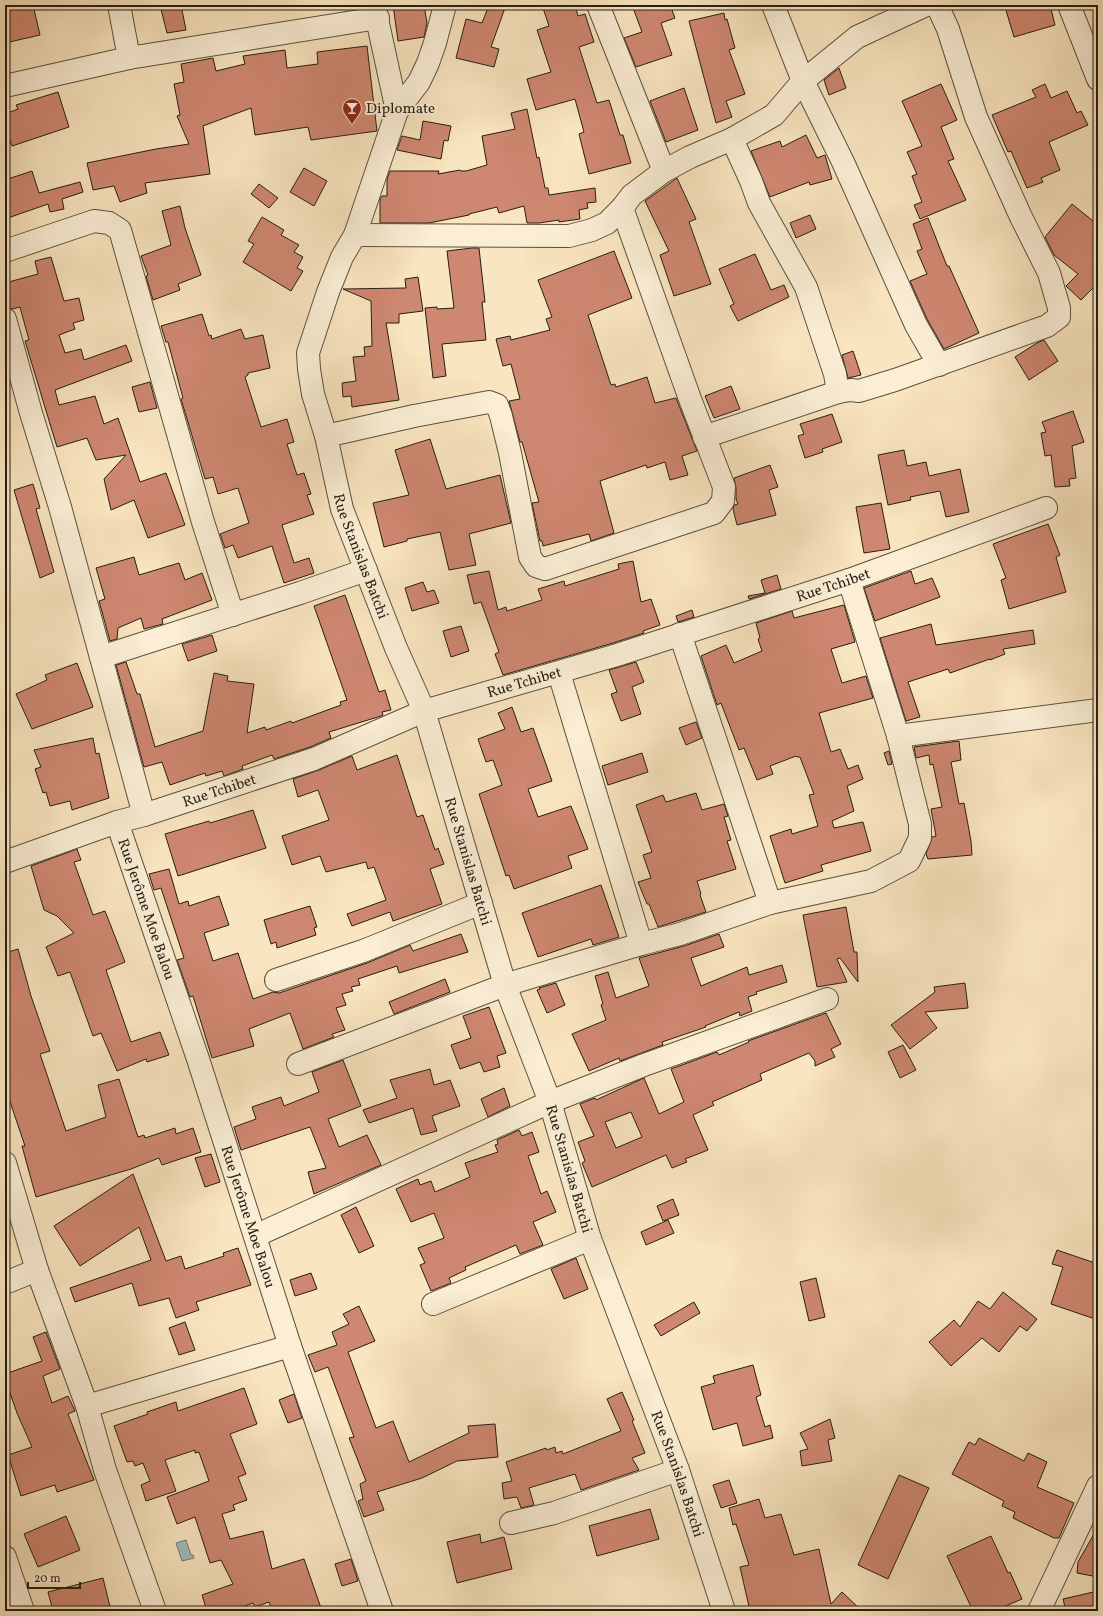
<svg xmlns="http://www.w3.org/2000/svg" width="1103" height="1616" viewBox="0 0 1103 1616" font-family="Vollkorn,serif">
  <rect width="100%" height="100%" fill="#f9e5bf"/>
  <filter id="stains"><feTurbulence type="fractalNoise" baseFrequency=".005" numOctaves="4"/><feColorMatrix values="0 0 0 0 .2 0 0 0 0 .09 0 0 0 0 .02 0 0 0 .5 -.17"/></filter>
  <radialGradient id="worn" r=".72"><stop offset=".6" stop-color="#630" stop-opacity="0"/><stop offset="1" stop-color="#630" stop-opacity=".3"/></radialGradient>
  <!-- water -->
  <path fill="#a0bdba" stroke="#6f7d78" d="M186,1540L191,1555H193L194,1558L182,1561L176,1543Z"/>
  <!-- building -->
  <path fill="#ce8770" stroke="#251e14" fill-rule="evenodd" d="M5,5H33L40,35L5,43Z
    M160,5H181L186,30L167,33Z
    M393,5H424L427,23L424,37L398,41Z
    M489,5H506L491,47L499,49L494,67L456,58L466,19L482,23Z
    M542,5H575L578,16L585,14L594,42L579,47L597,103L609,100L620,135H623L631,163L589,174L579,134L584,132L575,99L536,110L527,79L551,72L537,30L549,26Z
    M632,5H670L675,18L661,23L672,55L636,67L624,38L642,32Z
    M1013,5H1050L1055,25L1014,37L1005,7Z
    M724,13L725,20L727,19L735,48L729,50L745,94L726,101L732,117L716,123L689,21Z
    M367,46L377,131L311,140L308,127L255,135L251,108L203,126L210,174L145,183L147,193L120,202L114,186L93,190L87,163L156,149L189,144L177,116L180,115L174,84L184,82L181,64L213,58L216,71L245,64L243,56L285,50L287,68L318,64L317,52Z
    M839,68L846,88L829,95L824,80Z
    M941,84L957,120L941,127L954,159L948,161L966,200L920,219L914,205L922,202L912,176L917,174L907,152L922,146L902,101Z
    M1045,84L1051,98L1067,91L1077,113L1081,111L1088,125L1049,142L1060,170L1041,178L1043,182L1027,188L1011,151L1008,152L992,115L1036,97L1032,90Z
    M684,88L698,130L666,142L650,101Z
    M58,92L69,127L12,146L8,134L5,135V114L18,109L16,105Z
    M527,109L537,158L539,157L545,188H548L549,195L595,188L596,202L587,203L588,208L579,210L580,219L559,222V220L539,223H527L524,206L499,213L497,207L469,214V215L429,223H380V199L382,196H387V179L390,171H439L438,174L460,170L461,171H466L487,165L482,136L515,129L511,113Z
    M423,121L451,126L448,141L444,140L441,159L397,150L402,136L420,140Z
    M806,135L817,158L825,155L832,179L810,185L809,182L770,197L751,151L780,141L782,147Z
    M304,168L327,181L314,206L290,192Z
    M32,171L39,193L80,182L83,192L62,199L64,209L50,212L48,204L5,219V180Z
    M677,178L696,219L689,222L711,284L674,296L660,255L669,251L645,201Z
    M259,184L278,198L269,208L251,194Z
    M1072,204L1098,225V283L1081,300L1066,286L1078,274L1054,255L1045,237Z
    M180,206L185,228L201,275L178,284L180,290L153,300L146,276L148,275L141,256L171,245L162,211Z
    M810,215L816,229L796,238L790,223Z
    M262,217L284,230L281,235L299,245L294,252L303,257L297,268L303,271L291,291L243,262L254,244L248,241Z
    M928,218L947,266H949L979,333L944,349L927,319L910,281L927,274L917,251L922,249L913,224Z
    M472,248H479L485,302H482L486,340L442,344L446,376L433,378L425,308L437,307V309L454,308L447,251Z
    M614,251L632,298L588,315L611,385L615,384L616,387L647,377L655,403L676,398L697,451L682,456L688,475L670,480L665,462L647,468L646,465L600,481L614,533L591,541L589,534L543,546L542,541H540L532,503L539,502L522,442H520L509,401L520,399L511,364L503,366L496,339L510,336L511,340L550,330L546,319L552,317L538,280Z
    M755,254L771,290L784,285L789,297L738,321L730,306L734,304L719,269Z
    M51,257L64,301L79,298L84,320L73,323L75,329L59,335L65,353L81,349L84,360L126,345L132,361L55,390L59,405L95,396L104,424L118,418L140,482L166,473L185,525L148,538L134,500L111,510L104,479L126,455L96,460L87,438L57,447L25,341L29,340L20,307L12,309L9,308L5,292V283L38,274L35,261Z
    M418,277L423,311L399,314V323H386L399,400L352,407L351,396L343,397L342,383L356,381L353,357L365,356L364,347L372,346L371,301L343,289L406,288L405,279Z
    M202,314L209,336L211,335L212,339L241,329L245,339L263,335L270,368L248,373V375L245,377L261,427L287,419L294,442L287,444L297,475L304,473L311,494L307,495L314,514L282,525L294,563L309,558L314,573L284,583L272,546L238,558L233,545L225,548L220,534L249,523L238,488L218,494L213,477L205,479L181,399L183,398L168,342H166L161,326Z
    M1044,340L1058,361L1029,380L1015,357L1037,343Z
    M853,351L861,375L848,378L842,355Z
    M150,382L157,408L139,412L132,387Z
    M731,386L740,409L714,418L705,396Z
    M1073,411L1084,442L1072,446L1076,478L1069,479L1070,486L1055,487L1051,455L1045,456L1041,433L1046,432L1042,422Z
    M832,414L842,442L822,449L823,452L805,458L798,436L804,434L800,424Z
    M430,439L446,489L500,475L511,523L469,534L476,565L449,570L440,532L407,539V541L384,547L373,503L409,495L395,450Z
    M904,450L907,466L926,462L929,476L960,469L969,512L946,517L940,491L910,497L911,500L888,505L878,455Z
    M770,465L778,487L769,490L776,515L737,525L733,509L734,505L738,504L736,499V488L734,478Z
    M33,484L40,508L36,509L54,572L40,578L14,490Z
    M881,503L890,549L864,553L856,507Z
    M1048,524L1060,555L1056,557L1066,592L1009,609L1001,580L1006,578L993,544Z
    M134,557L139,575L179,563L185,580L202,573L212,600L162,619L163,624L144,629L141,618L118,628L117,639L110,641L99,601L105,599L96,568Z
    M633,561L641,602L651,599L660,625L643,631L644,633L613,643L503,675L495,654L499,652L481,602L474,604L467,575L489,571L498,610L506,607L507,611L542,600L538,589L564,581L565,586L619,569L618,564Z
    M911,571L915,584L932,578L940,597L875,621L864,588Z
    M777,575L781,589L749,599L748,596L765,593L761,580Z
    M423,582L427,592L434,590L439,603L412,611L405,588Z
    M345,595L379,692L385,690L391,710L382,712L383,715L381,716L329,732L331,738L310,747L274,759L272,755L242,766L243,769L224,776L222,771L206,776L205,773L170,785L162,762L144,767L116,665L126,662L137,694H140L155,747L203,731L214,673L228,676L227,681L254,684L247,733L265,727L266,730L291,721L292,723L341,705L340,702L347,700L314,606Z
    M844,605L855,642L831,649L842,683L866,676L873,698L819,713L831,752L840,749L848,769L858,765L863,779L847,786L854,811L832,821L834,828L863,822L871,851L821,865L823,871L785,883L770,836L791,829L792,834L818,826L809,795L814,794L800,757H797L796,756L770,766L773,774L757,780L744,748L739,750L721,703L717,705L701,656L726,645L734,663L762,651L758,639L760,638L756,623L792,611L794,618Z
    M692,610L694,617L678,622L676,616Z
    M931,624L936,645L1033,630L1035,644L1003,649L1005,654L990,660V659L950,673L948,669L908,682L920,717L906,721L880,638Z
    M461,626L469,651L451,657L443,631Z
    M212,635L217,651L188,661L182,644Z
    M636,662L644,682L632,687L641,714L621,721L611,694L617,692L609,670Z
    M77,663L93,707L32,729L16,694L47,680L45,675Z
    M512,707L521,732L533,728L552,781L528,789L538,817L571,806L588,849L568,856L572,868L514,889L509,875L506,876L479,794L502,785L493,760L486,762L478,739L505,729L498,713Z
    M696,722L702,738L686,745L679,728Z
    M93,738L96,754L99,753L109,798L72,810L70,801L50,806L46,792L43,793L35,769L41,767L34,750Z
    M959,741L961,760L951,762L959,804L964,803L971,841L972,855L928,859L926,854L932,837L936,836L931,809L942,807L933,764L930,765L929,755L916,758L914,747Z
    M889,751L892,764L888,765L884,753Z
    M642,753L648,772L608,785L602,766Z
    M397,755L417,817L423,815L435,850L438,848L444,864L430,869L442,904L393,921L390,912L352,926L347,914L386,900L374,867L368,869L366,862L326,872L320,856L292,865L282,836L329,820L318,790L298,797L293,779L319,770L352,756L357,770Z
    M696,793L702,810L724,804L728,816L724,817L731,840L727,841L736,869L697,881L701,894L700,895L706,912L658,927L649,904H647L638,882L651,878L643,855L652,852L636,805L663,795L666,802Z
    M253,810L266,848L178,876L165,834L209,821L210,823Z
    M77,849L81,860L74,862L93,915L105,911L125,962L106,970L131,1042L160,1032L169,1055L147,1062L146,1059L117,1071L101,1033L93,1036L70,972L58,976L46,947L74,933L57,916L44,910L31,866Z
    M169,869L179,904L188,901L189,906L219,896L229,925L204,933L213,961L238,953L253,999L273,992L279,993L367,963L410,945L413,951L461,934L468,952L399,973L397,966L358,979L360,985L351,987L353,991L342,994L346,1005L336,1008L345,1030L332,1034L334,1037L303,1049L290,1013L249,1029L254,1046L212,1058L193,996L190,997L177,960L184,958L161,888L154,890L149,874Z
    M601,885L619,937L593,945L591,939L538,957L522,913Z
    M310,906L317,927L314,928L316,935L277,948L276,942L271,944L264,920Z
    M846,907L854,952H857L858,982L840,958L837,959L847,982L817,987L803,915Z
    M719,934L724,947L691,958L701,986L747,967L749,975L782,965L787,982L756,992L757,994L748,997L752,1011L740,1016L739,1012L705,1026L706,1027L662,1042L663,1045L620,1061L619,1058L589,1071L572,1034L606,1020L601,1005L603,1004L595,976L608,972L616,998L649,986L639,958L684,946Z
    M18,949L31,996L50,1051L40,1054L66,1131L106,1117L98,1085L119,1079L138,1137L144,1135L145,1138L175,1128L176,1134L193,1128L201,1152L162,1165L159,1158L131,1169L36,1197L22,1146H25L5,1087V953Z
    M445,979L450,992L394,1014L389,1002Z
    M556,983L565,1005L547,1013L537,990L540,989L539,988Z
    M965,983L968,1008L925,1012L937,1028L910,1049L891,1025L935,992L934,987Z
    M489,1007L506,1053L497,1056L500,1067L484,1072L480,1062L460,1069L451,1045L471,1038L463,1016Z
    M826,1013L841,1044L831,1049L835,1057L815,1066V1061L809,1053L760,1074L762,1080L712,1102L714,1105L693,1115L708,1150L685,1159L687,1162L672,1168L666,1155L592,1187L582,1163L585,1161L578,1142L594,1136L580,1104L595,1098L596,1100L644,1078L659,1114L684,1102L671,1069L717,1052L719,1055L749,1042L748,1041ZM631,1112L642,1137L616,1148L605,1122Z
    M903,1045L916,1070L900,1078L888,1052Z
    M343,1060L361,1106L328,1119L339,1147L367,1135L381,1165L314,1194L308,1172L326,1168L310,1127L241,1150L234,1127L256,1119L252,1107L281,1097L284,1106L319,1092L312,1072Z
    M430,1069L434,1085L450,1080L460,1106L432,1116L437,1131L421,1135L413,1108L369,1123L363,1110L397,1098L390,1080Z
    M504,1088L510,1106L488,1117L481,1099Z
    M519,1130L522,1136L532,1132L539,1152L528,1156L541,1194L547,1191L556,1212L533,1222L543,1245L520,1254L516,1245L465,1267L466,1270L449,1278L451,1283L431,1291L420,1265L425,1263L418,1248L444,1238L434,1213L411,1222L396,1189L418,1179L420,1185L431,1181L435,1192L470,1177L465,1163L498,1152L495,1145L498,1144L497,1140Z
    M211,1154L220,1182L205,1187L195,1158Z
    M133,1174L166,1261L181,1256L185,1269L224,1256L223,1253L238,1248L251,1285L196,1302L199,1310L176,1318L169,1298L139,1306L132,1283L75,1302L70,1288L151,1260L139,1227L80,1266L54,1226Z
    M673,1199L679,1215L663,1221L657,1206Z
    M356,1207L374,1246L359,1253L341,1215Z
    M668,1220L674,1233L646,1245L641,1232Z
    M1057,1250L1098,1264V1320L1051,1304L1063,1267L1052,1264Z
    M576,1258L588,1289L564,1299L551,1269Z
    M311,1273L317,1289L295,1296L290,1280Z
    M816,1278L825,1317L809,1321L800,1282Z
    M1003,1292L1037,1319L1027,1331L1020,1326L999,1352L982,1338L951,1366L929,1342L954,1320L960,1327L978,1301L990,1309Z
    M694,1302L700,1313L661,1336L654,1325Z
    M359,1306L375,1341L348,1352L376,1428L393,1421L409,1462L469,1433L468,1426L495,1424L498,1457L457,1461L422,1478L377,1492L384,1510L364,1517L358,1501L363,1499L360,1484L366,1481L349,1438L354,1437L328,1367L315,1372L308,1355L337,1345L332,1332L349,1324L343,1314Z
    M185,1322L195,1350L179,1355L169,1328Z
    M46,1332L60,1369L43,1376L52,1403L68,1396L75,1411L68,1414L94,1480L57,1492L55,1485L21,1496L8,1455L32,1447L17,1413L5,1379V1374L42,1361L33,1337Z
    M753,1365L761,1395L756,1397L765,1427L770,1425L773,1438L743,1446L737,1423L713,1430L701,1387L715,1383L713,1376Z
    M244,1388L257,1424L230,1434L246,1474L238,1477L247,1500L233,1505L235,1510L222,1514L230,1539L263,1531L272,1569L304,1559L322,1611H283L282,1607L272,1610L269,1602L255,1607L253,1603L231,1611H207L202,1595L233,1584L221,1560L210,1563L195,1517L177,1524L167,1497L209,1481L199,1452L195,1453V1450L165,1460L176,1491L146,1501L141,1485L150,1481L143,1463L135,1466L133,1461L127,1462L114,1426L148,1414L147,1412L176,1402L178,1411Z
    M622,1392L634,1420L632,1421L645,1453L632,1458L639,1470L581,1490L575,1474L529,1488L534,1505L521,1508L517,1497L504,1499L502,1483L512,1481L506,1462L546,1448L547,1450L555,1447L556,1453L562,1451L563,1454L621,1431L607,1399Z
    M294,1394L302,1418L288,1423L279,1400Z
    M830,1419L835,1438L828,1440L832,1461L802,1466L800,1451L808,1449L800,1433Z
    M979,1438L1024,1461L1028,1453L1047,1462L1037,1487L1074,1503L1059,1538H1054L1013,1518L1015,1512L1002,1506L1004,1501L952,1474L969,1442L975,1445Z
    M899,1475L929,1488L888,1579L858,1565Z
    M729,1480L737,1503L721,1508L713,1485Z
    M759,1499L765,1518L781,1514L794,1555L819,1549L831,1604L842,1592L862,1611H750L740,1567L749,1565L736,1524L733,1525L729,1508Z
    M650,1509L659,1539L597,1556L589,1526Z
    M66,1516L80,1550L38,1567L24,1534Z
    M1098,1527V1577L1077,1573L1078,1562Z
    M480,1534L481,1543L504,1537L512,1569L457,1583L447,1542Z
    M991,1536L1008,1573L1010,1572L1022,1599L994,1611H973L947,1556Z
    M351,1559L358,1581L342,1586L335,1564Z
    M103,1578L111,1611H53L48,1592Z
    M1098,1591V1611H1066L1063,1599Z"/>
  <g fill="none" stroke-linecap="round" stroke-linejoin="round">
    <defs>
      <g id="minor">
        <path d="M119,5L129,58"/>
        <path d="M374,5L397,111"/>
        <path id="s1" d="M445,5L435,43L428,63L419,82L397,111L355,235L342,257L328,292L308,353L309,369L313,394L326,436L342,509L396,648L424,711L505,985L550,1102L590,1239L678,1470L724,1611"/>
        <path d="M598,5L664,171"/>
        <path d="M773,5L803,81L843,162L916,325L939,365"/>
        <path d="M1069,5L1098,79"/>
        <path d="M5,86L129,58L378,18"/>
        <path d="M732,139L751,181L759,203L806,287L835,374L838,392"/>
        <path d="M355,235L569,236L592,230L607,223L622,208L632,195L664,171L690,157L732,139L774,115L803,81L857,37L926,5"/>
        <path d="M5,251L94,221L109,223L120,230L203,522L233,615"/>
        <path d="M5,319L31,413L60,507L144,815"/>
        <path d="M326,436L414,416L489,402L497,405L501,416L510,453L530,557L536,566L545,569L714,513L723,501L724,487L690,399L622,208"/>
        <path d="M704,437L838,392L851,390L859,391L895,380L1047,326L1059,317V308L1049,273L1021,217L976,117L948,29L937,5"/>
        <path d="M680,634L770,903"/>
        <path d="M101,657L300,593L366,570"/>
        <path d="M559,673L641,944"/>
        <path d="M898,736L1098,710"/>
        <path id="s2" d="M117,822L198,1059L290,1346L382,1611"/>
        <path id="s3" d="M5,862L117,822L144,815L314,759L424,711L617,655L849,580L1046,508"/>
        <path d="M276,980L363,951L481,903"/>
        <path d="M298,1064L505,985L641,944L680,934L770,903L871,881L909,861L920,838V824L898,736L849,580"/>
        <path d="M5,1163L37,1270L87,1406L105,1470L155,1611"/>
        <path d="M255,1236L550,1102L644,1065L827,999"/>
        <path d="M5,1283L37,1270"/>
        <path d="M433,1304L590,1239"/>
        <path d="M87,1406L290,1346"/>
        <path d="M511,1523L554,1513L678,1470"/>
        <path d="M5,1557L23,1611"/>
        <path d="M1039,1611L1098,1486"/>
      </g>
    </defs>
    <!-- minor casing -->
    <use href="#minor" stroke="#5a503f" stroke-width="24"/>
    <!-- minor -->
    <use href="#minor" stroke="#fbeed5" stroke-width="22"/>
  </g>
  <!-- icons -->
  <defs>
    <symbol id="bar-pin" viewBox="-11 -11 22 30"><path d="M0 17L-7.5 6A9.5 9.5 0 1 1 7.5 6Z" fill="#8f2418" stroke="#fbeed5"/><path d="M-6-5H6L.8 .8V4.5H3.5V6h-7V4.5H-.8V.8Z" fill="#fff"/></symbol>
  </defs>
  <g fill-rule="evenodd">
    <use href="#bar-pin" x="341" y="97" width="22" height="30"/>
  </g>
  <g text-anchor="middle" stroke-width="4" stroke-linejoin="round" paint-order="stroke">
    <!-- poi labels -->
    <g font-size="15" fill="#251e14" stroke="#fbeed5" text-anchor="start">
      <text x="366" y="113">Diplomate</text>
    </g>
    <!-- street labels -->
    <g font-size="15" fill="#251e14" stroke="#fbeed5">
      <text dy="5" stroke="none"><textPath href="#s1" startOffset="587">Rue Stanislas Batchi</textPath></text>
      <text dy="5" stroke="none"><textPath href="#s3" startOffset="874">Rue Tchibet</textPath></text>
      <text dy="5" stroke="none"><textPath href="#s3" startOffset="550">Rue Tchibet</textPath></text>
      <text dy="5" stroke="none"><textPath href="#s3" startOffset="226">Rue Tchibet</textPath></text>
      <text dy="5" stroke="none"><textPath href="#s1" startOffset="911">Rue Stanislas Batchi</textPath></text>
      <text dy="5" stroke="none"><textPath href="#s2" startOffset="92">Rue Jerôme Moe Balou</textPath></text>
      <text dy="5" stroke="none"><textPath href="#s1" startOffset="1235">Rue Stanislas Batchi</textPath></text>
      <text dy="5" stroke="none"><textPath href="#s2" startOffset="416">Rue Jerôme Moe Balou</textPath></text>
      <text dy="5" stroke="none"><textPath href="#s1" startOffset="1559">Rue Stanislas Batchi</textPath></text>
    </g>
  </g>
  <!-- margin -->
  <rect width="1103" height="1616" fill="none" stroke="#f9e5bf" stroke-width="20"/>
  <rect x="6" y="6" width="1091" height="1604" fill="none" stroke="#251e14" stroke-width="2"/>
  <rect x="10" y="10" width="1083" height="1596" fill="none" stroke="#251e14"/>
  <!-- scale -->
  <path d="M28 1582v6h52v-6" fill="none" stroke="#251e14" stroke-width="2"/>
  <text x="34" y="1582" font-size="12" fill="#251e14" stroke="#fbeed5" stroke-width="3" paint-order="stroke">20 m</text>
  <rect width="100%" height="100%" filter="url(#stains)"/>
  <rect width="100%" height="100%" fill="url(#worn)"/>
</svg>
